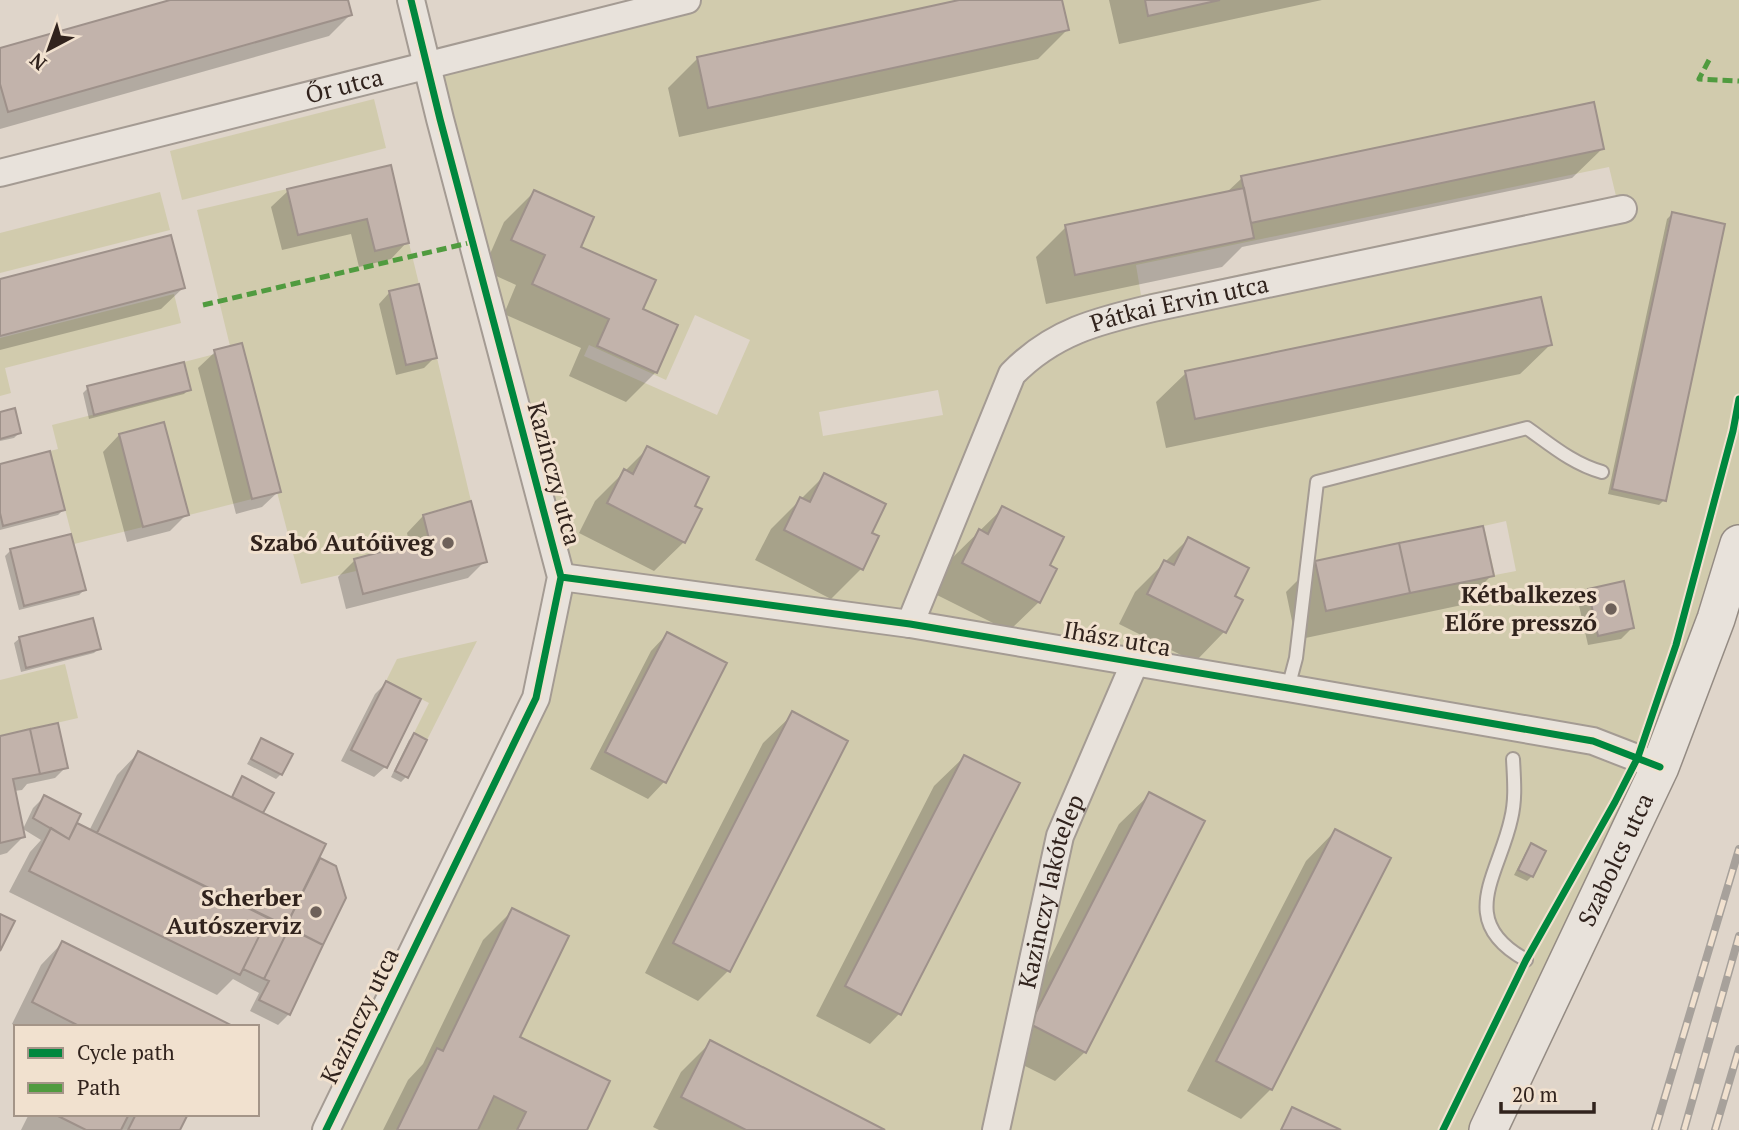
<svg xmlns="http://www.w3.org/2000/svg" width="1739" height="1130" viewBox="0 0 1739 1130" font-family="'PT Serif',serif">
  <rect width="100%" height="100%" fill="#dfd5ca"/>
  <!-- green -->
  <path fill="#d1cbad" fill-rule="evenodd" d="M687,0H959L698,57L709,108L1069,30L1062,0H1145L1149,16L1220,0H1739V527L1657,761L565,574L432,68ZM1609,167L1616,196L1141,295L1136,265ZM534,190L594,217L581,247L656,280L643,309L678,325L657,373L597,346L609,319L532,284L545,255L511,240ZM1671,212L1725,224L1665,501L1613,489ZM1541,297L1551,345L1195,419L1186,371ZM695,315L750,340L717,415L584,356L589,345L666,380ZM938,390L943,415L823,436L819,412ZM648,446L709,477L695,506L702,510L686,542L607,503L633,474ZM800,497L879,536L863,570L784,530ZM1002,506L1063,537L1050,565L1057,570L1040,602L962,563L978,530L988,534ZM1506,521L1516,571L1495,575L1484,526ZM1483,526L1493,576L1326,611L1316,561ZM1188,537L1249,568L1235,596L1243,600L1226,633L1148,594L1174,565Z
    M374,99L386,148L182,200L170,151Z
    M287,189L298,235L367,219L375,251L409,243L419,284L389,292L406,365L437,358L471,501L423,514L429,539L354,559L356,571L301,584L277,492L281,491L242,343L230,346L197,210Z
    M160,192L170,230L0,273V233Z
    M174,294L181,323L5,368L11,393L0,396V338Z
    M215,354L252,499L189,515L164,422L119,434L143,527L74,544L50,451L58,449L52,425L191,390L184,362Z
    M565,583L908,629L1591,746L1646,766L1472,1130H332L541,700Z
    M477,641L427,740L414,733L429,703L386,681L397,659Z
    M65,664L78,718L0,736V680Z"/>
  <!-- shadow -->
  <path fill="#0003" d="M176,0H346L350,15L329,36L0,129V49Z
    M967,0H1061L1067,30L1038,59L679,137L668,88L698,58Z
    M1109,0H1322L1119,44Z
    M1602,149L1572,178L1242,247L1222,267L1046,304L1036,257L1066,227L1226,193L1242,178Z
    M389,167L407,242L391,259L359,267L351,234L282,250L271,207L288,191Z
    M534,192L579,248L641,310L656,372L626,402L569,376L581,348L504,314L516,285L483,270L504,222Z
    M1672,214L1664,500L1659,505L1608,494L1667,219Z
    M0,280L183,288L161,309L0,350Z
    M389,293L435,357L424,368L396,375L379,304Z
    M1550,345L1520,374L1166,448L1156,402L1186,373Z
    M215,352L279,491L262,507L236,514L198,368Z
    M88,388L189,389L184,394L89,419L83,393Z
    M0,414L19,433L14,438L0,441Z
    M119,435L187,514L170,531L127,542L103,452Z
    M648,448L693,506L684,542L654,571L579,533L595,501Z
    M0,466L63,510L58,515L0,530Z
    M825,475L869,533L861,569L831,599L755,560L771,529Z
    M1003,508L1047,566L1039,602L1009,631L933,593L949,561Z
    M423,516L485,561L468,578L346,609L338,577L355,560L410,546L407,533Z
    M70,536L84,590L79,595L19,610L5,556L10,551Z
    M1188,539L1233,597L1240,601L1224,632L1195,662L1119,624L1135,592Z
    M1316,562L1492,575L1462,605L1296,640L1286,592Z
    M1589,590L1632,628L1621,639L1588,645L1578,601Z
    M667,634L725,664L664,782L648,799L590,769L651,651Z
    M20,638L99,648L94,653L21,672L14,643Z
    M386,683L385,767L374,777L341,761L375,694Z
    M793,714L846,741L728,971L698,1001L645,973L763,743Z
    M414,735L425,741L406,777L401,782L391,777L409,740Z
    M0,738L66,767L55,778L27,784L22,790L14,791L23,837L7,853L0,855Z
    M261,740L281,774L276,779L247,764Z
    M138,753L230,799L242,779L261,814L315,865L320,860L345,898L289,1014L278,1025L250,1011L259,993L233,979L217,995L9,892L30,852L41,840L23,829L33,808L44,797L72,830L77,825L89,831L117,775Z
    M964,757L899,1014L870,1044L816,1016L934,786Z
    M1149,795L1085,1052L1055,1081L1001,1054L1119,824Z
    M1335,831L1271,1089L1241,1119L1187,1091L1306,861Z
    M1532,846V876L1527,881L1514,875L1527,850Z
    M513,910L518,1038L585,1130H383L408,1080L423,1064L483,940Z
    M62,943L229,1027H18L12,1024L41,965Z
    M711,1042L881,1130H659L653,1127L681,1072Z
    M29,1114H37L39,1117L41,1114H186L178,1130H21Z"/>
  <!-- building -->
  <path fill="#c2b3ab" stroke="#9e918a" stroke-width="2" d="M170,0H348L352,15L8,112L0,84V48Z
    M959,0H1062L1069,30L708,108L697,57Z
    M1145,0H1220L1148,16Z
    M1594,102L1604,149L1251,223L1241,176Z
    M391,165L409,243L375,251L367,219L298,235L287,189Z
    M1244,188L1254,238L1075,275L1065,225Z
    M534,190L594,217L581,247L656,280L643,309L678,325L657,373L597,346L609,319L532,284L545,255L511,240Z
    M1672,212L1725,224L1666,501L1612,489Z
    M171,235L185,288L0,336V279Z
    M419,284L437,358L406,365L389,291Z
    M1541,297L1552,345L1195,419L1185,371Z
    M242,343L281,492L252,499L214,350Z
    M184,362L191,390L94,415L87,386Z
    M15,408L21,433L0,439V412Z
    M164,422L189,515L143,527L119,434Z
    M647,446L709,477L695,506L702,509L685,543L607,503L624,469L633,474Z
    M50,451L65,510L3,526L0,513V464Z
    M824,473L886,504L872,533L879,536L863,570L784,530L800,497L810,502Z
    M471,501L487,562L363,594L354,559L429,539L423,515Z
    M1002,506L1064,537L1050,565L1057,569L1040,603L962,563L979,529L988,534Z
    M1483,526L1494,576L1410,593L1399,543Z
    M71,534L86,590L24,606L10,549Z
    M1188,537L1249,568L1235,596L1243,600L1226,633L1147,594L1164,560L1174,565Z
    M1399,543L1410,593L1326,611L1315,561Z
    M1624,581L1634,628L1598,636L1588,589Z
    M93,618L101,649L26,668L19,637Z
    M667,632L727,663L666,783L605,752Z
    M386,681L421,699L387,768L351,750Z
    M792,711L848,741L730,972L673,943Z
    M58,723L68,768L40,774L30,729Z
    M30,729L40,774L13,779L25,837L0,843V736Z
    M414,733L427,740L408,778L395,771Z
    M261,738L293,754L282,775L251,759Z
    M138,751L326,844L286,926L97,833Z
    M964,755L1020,783L901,1015L845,986Z
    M242,776L274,793L263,813L232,797Z
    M1149,792L1205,821L1086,1053L1030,1024Z
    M44,795L81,814L69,839L33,818Z
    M77,823L268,918L240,975L29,871L51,828L69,839Z
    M1335,829L1391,858L1272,1090L1216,1061Z
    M1531,843L1546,851L1533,877L1518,870Z
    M320,858L336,866L346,898L323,945L286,926Z
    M512,908L569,936L520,1037L610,1081L587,1130H517L526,1112L494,1096L478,1130H397L437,1048L443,1051Z
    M0,914L15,921L0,951Z
    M268,918L289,928L264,979L243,969Z
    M289,928L323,945L290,1015L259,1000L269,981L264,979Z
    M62,941L231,1025V1027H81L32,1002Z
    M710,1040L885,1130H746L681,1097Z
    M1292,1107L1341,1130H1281Z
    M54,1114H129L121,1130H86Z
    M136,1114H188L180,1130H128Z"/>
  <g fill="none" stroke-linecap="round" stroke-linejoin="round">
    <defs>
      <path id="lane" d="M1288,688L1296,658L1317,482L1527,428C1551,445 1573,464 1602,472
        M1513,759C1514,779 1516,799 1511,819C1499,875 1455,921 1526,960"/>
      <g id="street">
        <path id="s1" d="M0,173L687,0"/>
        <path d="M561,577L910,624L1288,688L1593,741L1660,767"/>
        <path id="s2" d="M910,624L1012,374C1053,332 1097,321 1153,308L1623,209"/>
        <path d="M326,1130L536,698L561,577L440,119L411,0"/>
        <path id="s3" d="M996,1130L1060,836L1135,662"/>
      </g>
      <g id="secondary">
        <path id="s4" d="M1488,1130L1660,767L1716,619L1739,544"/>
      </g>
    </defs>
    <!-- lane casing -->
    <use href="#lane" stroke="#a49b93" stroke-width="16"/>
    <!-- street casing -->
    <use href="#street" stroke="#a49b93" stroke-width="30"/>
    <!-- secondary casing -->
    <use href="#secondary" stroke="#948b83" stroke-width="40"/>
    <!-- lane -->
    <use href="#lane" stroke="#e8e2db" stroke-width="12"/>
    <!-- street -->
    <use href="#street" stroke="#e8e2db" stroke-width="26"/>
    <!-- secondary -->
    <use href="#secondary" stroke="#e8e2db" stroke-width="37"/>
    <defs>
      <path id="rail" d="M1655,1130L1739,849
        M1684,1130L1739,936
        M1715,1130L1739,1049"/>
    </defs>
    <!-- rail casing -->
    <use href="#rail" stroke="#a7a19b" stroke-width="8"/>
    <!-- rail -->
    <use href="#rail" stroke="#f1e1cf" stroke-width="5" stroke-dasharray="16" stroke-linecap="butt"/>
    <!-- quiet -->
    <path stroke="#509b3f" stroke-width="5" stroke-dasharray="10 5" stroke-linecap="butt" d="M1709,60L1699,79L1739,81
      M203,305L473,242"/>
    <defs>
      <path id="cycleway" d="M561,577L910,624L1288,688L1593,741L1660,767
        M326,1130L536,698L561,577L440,119L411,0
        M1443,1130L1526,960L1615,802L1638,757L1676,645L1733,431L1739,399"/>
    </defs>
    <!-- cycleway casing -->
    <use href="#cycleway" stroke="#f1e1cf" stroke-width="11"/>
    <!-- cycleway -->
    <use href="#cycleway" stroke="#00873e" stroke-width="7"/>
  </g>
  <!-- markers -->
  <g fill="#6e615a" stroke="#f1e1cf" stroke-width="2.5">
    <circle cx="448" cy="543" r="7"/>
    <circle cx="1611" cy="609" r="7"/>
    <circle cx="316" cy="912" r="7"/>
  </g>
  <g text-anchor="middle" stroke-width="6" stroke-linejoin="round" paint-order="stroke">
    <!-- street labels -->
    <g font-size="24" fill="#31231d" stroke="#f1e1cf">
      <text dy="8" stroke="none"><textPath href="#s1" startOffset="355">Őr utca</textPath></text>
      <text dy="8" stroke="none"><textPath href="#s2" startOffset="455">Pátkai Ervin utca</textPath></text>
      <text transform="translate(554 474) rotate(75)" y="8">Kazinczy utca</text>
      <text transform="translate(1117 639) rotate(10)" y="8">Ihász utca</text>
      <text dy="8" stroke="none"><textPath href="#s4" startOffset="299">Szabolcs utca</textPath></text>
      <text dy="8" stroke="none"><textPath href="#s3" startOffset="245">Kazinczy lakótelep</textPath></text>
      <text transform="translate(360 1016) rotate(-64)" y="8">Kazinczy utca</text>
    </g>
    <!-- poi labels -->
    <g font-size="24" font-weight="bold" fill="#31231d" stroke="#f1e1cf" text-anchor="end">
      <text x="434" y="551">Szabó Autóüveg</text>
      <text x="1597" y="603">Kétbalkezes<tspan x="1597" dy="28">Előre presszó</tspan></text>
      <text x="302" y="906">Scherber<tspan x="302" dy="28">Autószerviz</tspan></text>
    </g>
  </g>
  <!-- legend -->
  <rect x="14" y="1025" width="245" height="91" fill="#f1e1cf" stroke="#a49588" stroke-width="2"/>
  <rect x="28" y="1048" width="35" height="10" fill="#00873e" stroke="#a49588" stroke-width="2"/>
  <text x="77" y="1060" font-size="21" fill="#31231d">Cycle path</text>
  <rect x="28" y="1083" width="35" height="10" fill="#509b3f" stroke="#a49588" stroke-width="2"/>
  <text x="77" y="1095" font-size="21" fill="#31231d">Path</text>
  <!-- north arrow -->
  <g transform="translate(49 49) rotate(221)" stroke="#f1e1cf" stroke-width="5" paint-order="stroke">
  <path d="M0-5L12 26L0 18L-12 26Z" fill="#31231d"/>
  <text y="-10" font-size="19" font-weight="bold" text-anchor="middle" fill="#31231d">N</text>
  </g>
  <!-- scale -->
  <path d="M1501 1102v10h93v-10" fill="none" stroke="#31231d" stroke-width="3.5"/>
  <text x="1512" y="1102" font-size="21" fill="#31231d" stroke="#f1e1cf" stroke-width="5" paint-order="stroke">20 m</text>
</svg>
